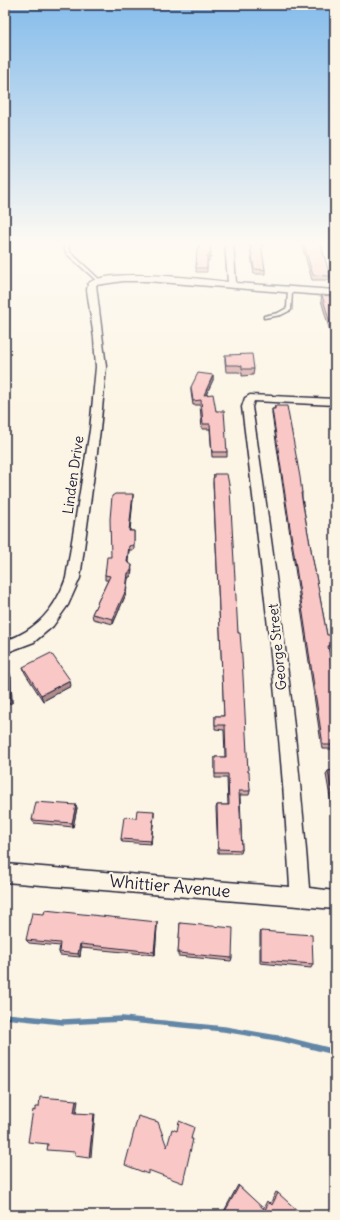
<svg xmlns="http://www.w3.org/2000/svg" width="340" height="1220" viewBox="0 0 340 1220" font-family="Delius,sans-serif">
  <rect width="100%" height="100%" fill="#fcf5e5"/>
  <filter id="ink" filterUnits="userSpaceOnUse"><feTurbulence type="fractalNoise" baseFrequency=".025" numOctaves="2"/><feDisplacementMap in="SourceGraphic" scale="8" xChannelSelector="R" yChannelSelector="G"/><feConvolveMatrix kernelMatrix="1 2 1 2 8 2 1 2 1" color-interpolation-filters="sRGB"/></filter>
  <g filter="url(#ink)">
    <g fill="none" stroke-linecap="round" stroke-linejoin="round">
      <!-- stream -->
      <path stroke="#6486a7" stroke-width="5.5" d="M5,1016L63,1022L122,1019L224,1029L283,1039L335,1052"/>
      <defs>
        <path id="service" d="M65,242H69L68,248L70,252L100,280V282H98L67,254L64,248Z
          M288,290L292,291L291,310L281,315L264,318V316L278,313L287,308Z"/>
        <path id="minor" d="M225,242H233L236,283L335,290V296L147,281H123L96,285L106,367L100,430L80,578L68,605L53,626L34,642L5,653V641C36,631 56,608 66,578L90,430L96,367L94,338L87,290L88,284C105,267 202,279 228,282Z
          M250,395L335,399V405L254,401L252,407C276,567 297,727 309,888L335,891V909L5,882V864L290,887C281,726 262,567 242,407L245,398Z"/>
      </defs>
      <!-- service casing -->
      <use href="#service" stroke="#22223b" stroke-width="3"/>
      <!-- minor casing -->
      <use href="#minor" stroke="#22223b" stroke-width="3"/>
      <!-- service -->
      <use href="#service" fill="#fcf5e5" fill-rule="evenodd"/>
      <!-- minor -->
      <use href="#minor" fill="#fcf5e5" fill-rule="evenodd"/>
    </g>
    <!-- wall -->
    <path fill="#d6acaa" stroke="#22223b" d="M198,242H210L211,258H209V261H207V272H196L197,248H199Z
      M249,242H264V245L261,246L265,270V274H254Z
      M301,242H320L330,276L329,280H312Z
      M322,295L335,303V349L321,300Z
      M225,355L254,369L253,375L242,376V373L238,372H226L225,361Z
      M213,375V380L206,395L216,411L227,452V457H212L210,429H202L200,405H193L191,392V387Z
      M275,406L302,493V497L307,528L327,635L333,645L332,650H328L335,685V749H322L272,414V409H274Z
      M214,474L238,633L248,772L250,791L249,795H240L242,850L241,853H218L216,808L217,805H228L227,778H215V757H225L224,730L215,729V716H224L213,483Z
      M133,499L130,531H134V550H129L128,562L132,570L131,576L128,578L126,594L113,624L93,619L92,614L108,580H105V575L111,557Z
      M23,667L71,686L43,701L25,673Z
      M5,671L11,677L12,703L5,704Z
      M335,770V807L334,803H331L326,774L328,771Z
      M76,805L77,808L73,827L34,823L32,820Z
      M154,815L151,844L122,842L121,839L136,818Z
      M180,923L232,958L231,961L178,956Z
      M157,926L155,955L81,948L80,957L60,955L59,952L60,946L29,943L26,940Z
      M261,931L313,964L311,968L260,963V934Z
      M238,1185L263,1209L267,1201L270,1204L276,1192L278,1193L297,1215H222Z"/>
    <!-- shaded-wall -->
    <path fill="#ae8c8b" stroke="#22223b" d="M263,242H264V245L260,247L261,243Z
      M213,375V380L204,399V395Z
      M133,494V499L129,536V531Z
      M129,546V550L127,567V562Z
      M132,565L131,576L128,578L126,594L113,624V619L128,573Z
      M9,671L11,677L12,703L10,697Z
      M70,680L71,686L43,701L41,695Z
      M7,795L8,799L5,823V807Z
      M76,805L77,808L73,827L72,823Z
      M154,811V815L151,844V841Z
      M5,915L7,917L5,924Z
      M157,922V926L155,955L154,952Z
      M80,944L81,948L80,957L78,954Z
      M76,1100L78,1101L76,1114L74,1113Z
      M94,1114H95L91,1157L89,1158Z"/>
    <!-- building -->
    <path fill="#f9c8c6" stroke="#22223b" d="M199,242H210L211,254H209V257H207V268H196L197,248H199Z
      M250,242H263L261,243L265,270L254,269Z
      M303,242H320L330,276L313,275Z
      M322,295L332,296L334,298L335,303V341Z
      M252,354L254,369H242V366L238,365H226L225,355Z
      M198,373L213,375L204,395L213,394L216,411H224L227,452H212L210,424H203L201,400L193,401L191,387Z
      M275,406H287L300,477L302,493H301L307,528L327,635H331L333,645L328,646L335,685V745H323L272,409H275Z
      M214,474H227L230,490L238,633H240L242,657L248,772H249L250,791H239L242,850L218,849L217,805H229L228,774H215V757H226L225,725H215V716H224L213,478H214Z
      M115,494H133L129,531H134V545L129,546L127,562L132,565L131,571L128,573L126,590L113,619L92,614L110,576L105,575L107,557H111L110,519L112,496Z
      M51,653L70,680L41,695L23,667Z
      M5,671H9L10,697L5,698Z
      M335,770V799H333L328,771Z
      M5,795H7L5,807Z
      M36,802L76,805L72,823L32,820Z
      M137,810L154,811L151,841L121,839L124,817L136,818Z
      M45,910L157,922L154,952L80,944L78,954L59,952L60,943L26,940L32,913L44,914Z
      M180,923L233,928L232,958L178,953Z
      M261,931L312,935L313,964L261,960Z
      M40,1097L76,1100L74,1113L94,1114L89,1158L75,1156V1152L47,1150L48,1144L28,1142L33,1110L35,1111V1107H39Z
      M138,1116L158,1122L167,1147L172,1129L177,1131L179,1121L194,1127L191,1139H193L183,1183L148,1170V1174L125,1165Z
      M239,1186L265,1210L269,1202L272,1205L278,1193L299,1212L297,1215H223Z"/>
  </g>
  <!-- sky -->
  <linearGradient id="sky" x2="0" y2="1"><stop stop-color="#85bceb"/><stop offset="0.59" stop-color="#fefaf3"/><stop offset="1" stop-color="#fefaf3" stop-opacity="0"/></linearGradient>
  <rect width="340" height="412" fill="url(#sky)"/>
  <g text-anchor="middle" stroke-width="4" stroke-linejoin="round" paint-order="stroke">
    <!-- street labels -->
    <g font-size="14" fill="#22223b" stroke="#fcf5e5">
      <text transform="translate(73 475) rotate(-82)" y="5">Linden Drive</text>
      <text transform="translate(277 647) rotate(-96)" y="5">George Street</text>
    </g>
    <!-- near-street labels -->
    <g font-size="17" fill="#22223b" stroke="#fcf5e5">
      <text transform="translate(170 886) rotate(5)" y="6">Whittier Avenue</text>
    </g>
  </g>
  <!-- margin -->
  <rect width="340" height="1220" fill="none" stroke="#fcf5e5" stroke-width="20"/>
  <rect x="10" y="10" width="320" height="1200" fill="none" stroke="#22223b" stroke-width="1.5" filter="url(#ink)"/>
</svg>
